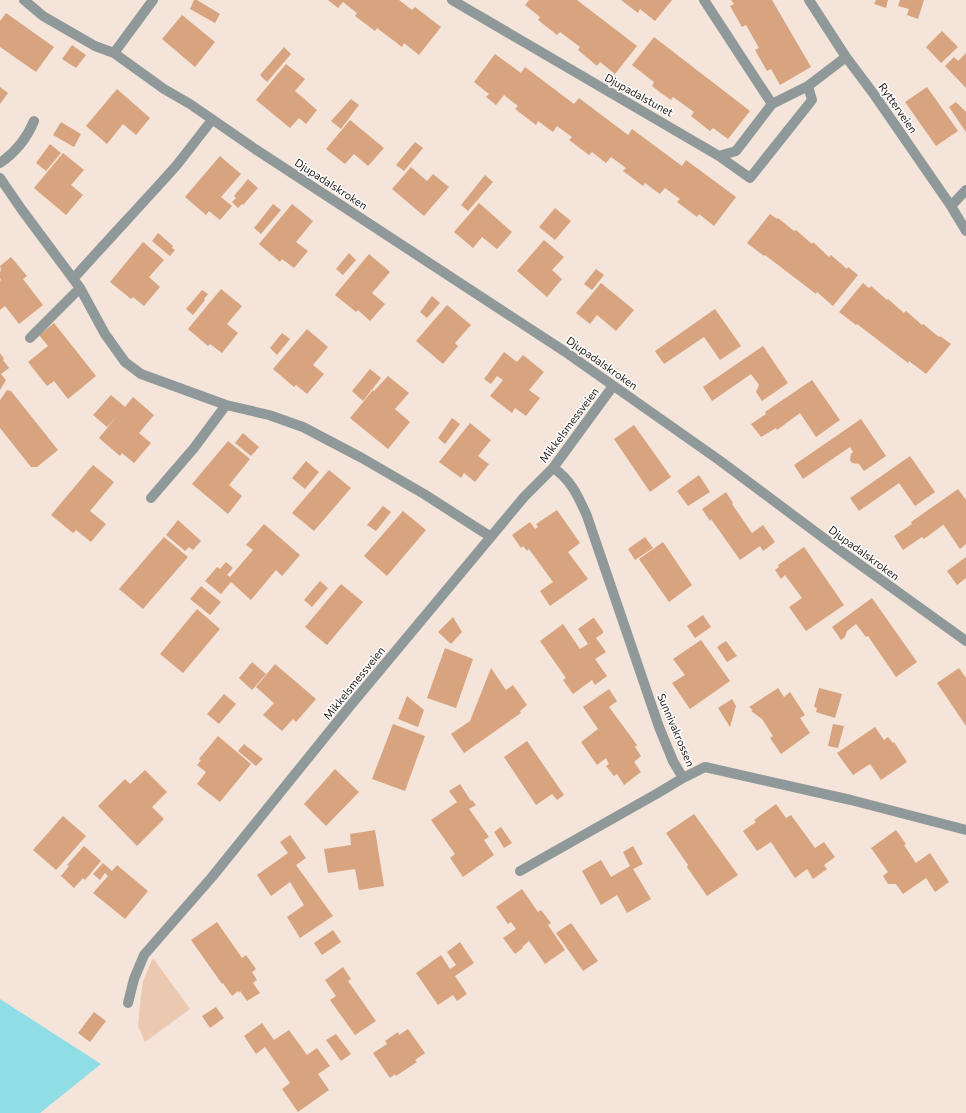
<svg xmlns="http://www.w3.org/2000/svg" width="966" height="1113" viewBox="0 0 966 1113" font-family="Commissioner,sans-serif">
  <rect width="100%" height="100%" fill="#f5e4d9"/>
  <!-- green -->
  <path fill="#ebc9b0" d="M153,958L190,1009L145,1042L138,1026L140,1005L143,981Z"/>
  <!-- water -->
  <path fill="#8fdee6" d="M0,999L101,1064L40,1113H0Z"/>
  <!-- building -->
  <path fill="#d7a47f" d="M194,0H197L220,14L215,23L190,9Z
    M328,0H399L412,10L415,7L441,27L419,55L404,43L402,47L377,28L375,31L355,16L357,13L343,2L338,8Z
    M529,0H577L637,46L615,74L600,62L597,66L578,50L580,47L560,32L557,35L538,20L540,17L525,5Z
    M621,0H672L655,21L640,9L638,13Z
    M731,0H772L811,67L780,85L771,69L767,71L755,50L759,48L746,25L742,27L730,6L734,4Z
    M876,0H888L886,8L874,4Z
    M900,0H924L918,19L907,15L909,9L898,6Z
    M6,13L54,47L36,72L0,47V21Z
    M182,15L215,42L195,67L162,39Z
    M942,31L958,47L941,63L926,47Z
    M654,37L750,111L728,139L713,128L710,131L691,116L694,112L673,97L671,100L661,93L652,86L654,82L632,65Z
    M72,45L86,55L76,68L62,59Z
    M284,47L291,54L267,82L260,75Z
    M966,53V88L945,66L954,57L958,61Z
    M495,54L521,73L525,67L574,104L579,98L628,135L632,129L682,166L686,160L736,197L714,226L699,214L697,217L677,202L680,199L665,188L660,194L645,183L643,186L623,171L626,168L611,157L606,163L592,152L589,155L569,140L572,137L557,126L553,132L538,121L536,125L515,109L518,106L504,95L496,105L486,97L489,94L474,82Z
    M286,64L305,79L295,91L317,110L306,124L299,118L290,128L256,100Z
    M0,87L8,93L0,104Z
    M927,87L958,131L936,146L905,102Z
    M117,89L150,118L136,135L123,124L107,144L86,126Z
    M351,99L359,105L341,129L331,121Z
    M956,102L966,112V132L949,107Z
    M350,120L384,148L368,166L354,154L345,164L326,149Z
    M61,122L81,134L74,147L53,135Z
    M415,142L423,148L404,171L396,165Z
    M50,144L61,153L46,171L36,163Z
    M63,153L84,170L71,185L83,195L66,215L34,188Z
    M220,156L241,174L221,197L232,206L220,220L209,211L206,215L185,197Z
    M411,167L427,181L433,174L449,187L424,216L392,189Z
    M485,175L493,182L468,211L461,205Z
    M248,179L258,188L243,205L242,204L238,208L232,202L236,198L234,196Z
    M479,203L512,232L497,249L482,237L473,248L454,232Z
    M273,204L281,210L261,234L254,228Z
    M292,204L313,221L296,242L308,251L294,268L282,259L280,262L259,244Z
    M555,208L571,221L555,240L539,227Z
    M770,214L777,219L778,218L794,231L796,230L812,244L813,242L829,257L831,255L847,269L848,267L858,275L833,306L817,292L816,294L765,255L764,256L747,243Z
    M158,233L173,246L172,248L175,250L170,256L152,241Z
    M544,240L564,257L552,270L562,279L547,297L517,271Z
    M143,242L164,260L149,277L160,287L144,306L133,297L131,299L110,282Z
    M349,253L356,260L343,275L336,269Z
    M369,254L390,272L372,293L385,304L370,321L358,310L356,312L335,295Z
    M11,257L27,276L23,279L43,305L19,324L5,306L0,310V281L1,280L0,278V272L1,270L0,266Z
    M596,269L604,275L592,290L584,284Z
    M601,283L634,310L616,331L597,315L590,324L576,313Z
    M863,283L869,288L871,286L887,300L888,299L904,313L906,311L922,325L923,324L939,337L940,336L951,344L926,374L909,361L908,363L857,324L856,325L839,312Z
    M221,289L242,306L227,324L238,333L222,353L210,344L208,346L188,329Z
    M202,290L208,294L204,299L205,300L193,315L186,309Z
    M432,296L440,303L427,318L420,312Z
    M447,305L471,325L455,343L458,346L443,364L416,341Z
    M715,309L741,346L720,360L704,337L664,364L655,351Z
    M54,323L96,376L68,399L54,381L47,386L28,362L48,346L39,335Z
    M307,329L328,347L313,365L324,374L307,394L296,385L294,387L273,369Z
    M282,333L290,339L277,355L270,348Z
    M763,346L788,383L762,401L756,392L759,385L751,374L712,401L703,387Z
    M504,352L517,362L523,355L544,372L529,390L540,398L526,416L515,408L512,413L490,396L503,380L497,376L491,384L484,379Z
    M0,353L4,359L3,360L9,368L1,374L6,380L0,390Z
    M370,369L381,378L363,401L352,391Z
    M388,376L409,393L395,409L410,422L388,449L350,418L373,390L374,391Z
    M812,380L840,420L816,437L800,413L777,430L776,428L761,437L751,424L766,414L765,412Z
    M7,390L11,391L58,450L37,467H31L0,428V400Z
    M111,395L125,407L133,397L154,415L139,433L151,443L134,463L122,453L120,456L99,438L116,417L107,427L93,415Z
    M452,418L460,424L445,444L438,438Z
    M861,419L886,456L864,471L859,464L852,463L850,460L851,454L853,452L850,447L803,479L794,465Z
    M470,423L491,440L478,456L489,464L475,482L464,473L461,478L439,462Z
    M634,425L671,477L650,492L614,439Z
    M243,433L259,447L251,456L235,443Z
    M228,441L250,459L229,485L242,496L228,514L192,484Z
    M910,456L935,492L915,506L899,483L859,511L850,498Z
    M306,461L319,472L305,489L292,478Z
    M93,465L114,482L90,511L106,524L91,542L76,530L73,533L51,515Z
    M329,470L351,488L314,531L292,513Z
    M699,475L710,492L688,506L677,491Z
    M958,489L966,500V544L960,549L943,524V525L924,539L922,537L903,550L894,536L912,524L911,522Z
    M726,492L733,503L732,504L752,533L763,525L775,542L763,551L760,546L740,560L711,519L710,521L702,509Z
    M383,506L391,512L376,531L367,525Z
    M557,510L580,543L568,552L588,579L550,606L540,591L553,582L529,549L527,551L523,546L521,548L512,535L530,522L535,529L538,527L536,524Z
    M403,511L426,530L387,576L364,556Z
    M178,520L201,541L193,550L189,547L185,551L166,535Z
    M264,524L300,555L282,576L276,570L251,600L231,582L221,594L205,581L217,567L220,569L226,562L233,568L227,575L230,577L253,550L246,545Z
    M164,537L188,557L143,609L119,589Z
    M645,537L653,548L635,560L628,549Z
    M663,542L692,585L669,602L639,559Z
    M804,547L844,605L806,631L789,607L802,598L785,575L781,579L775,570L779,567L778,565Z
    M966,557V578L957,585L947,571Z
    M320,581L328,588L312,607L304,600Z
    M341,584L363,602L327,645L305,627Z
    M201,586L221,602L210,615L190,599Z
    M872,598L917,662L896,677L868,636L866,637L856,624L847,631L845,637L841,640L832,627Z
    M197,609L220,629L183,673L160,654Z
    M703,615L711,627L695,638L687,626Z
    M453,617L462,632L451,644L438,632Z
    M593,618H594L603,631V633L596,638L606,652L595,659L607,676L595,685L592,680L573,694L563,680L566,678L540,641L563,624L580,649L588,644L578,629Z
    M701,640L730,681L690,709L672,683L685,675L673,659Z
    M726,641L737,656L727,662L717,647Z
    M445,648L473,659L456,708L427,698Z
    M252,662L266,674L252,690L239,678Z
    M275,664L316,699L296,722L293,719L282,731L263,715L274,703L256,687Z
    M491,668L506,690L513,685L527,705L520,711L521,713L464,753L451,734L470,721Z
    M959,668L966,678V726L937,683Z
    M778,688L784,697L790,692L805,715L800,718L810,733L781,754L770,738L773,736L762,719L751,711L753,710L749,707Z
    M819,688L842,694L835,718L816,712L817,708L814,707Z
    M609,689L617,701L609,707L637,745L635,747L641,756L634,762L641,772L624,785L617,774L614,776L606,766L609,764L606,758L597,765L581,742L598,729L583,707Z
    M224,694L236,704L219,724L207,714Z
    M407,696L424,710L418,727L398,719Z
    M732,699L736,706L730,727L718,708Z
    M393,724L425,736L405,791L372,779Z
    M833,724L844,726L838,748L828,746Z
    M875,727L884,740L888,737L893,743L894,742L907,762L881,780L870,764L853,775L837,753Z
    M218,736L251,764L220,802L197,784L206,772L197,765L201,760L199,759Z
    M527,741L564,795L557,800L552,794L536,805L504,757Z
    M244,744L263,759L256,766L238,751Z
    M335,769L359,792L326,826L304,804Z
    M145,770L167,792L152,807L164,819L137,846L98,806L125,779L130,784Z
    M460,784L471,801L472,800L476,805L469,809L489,837L484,840L494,855L463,877L450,858L455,854L431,820L457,802L449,791Z
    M776,804L786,818L791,815L815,848L824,842L835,857L824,865L827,869L813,879L807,869L795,878L771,842L757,851L743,831L756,822L754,820Z
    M694,814L738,875L707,896L687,867L688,865L666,833Z
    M63,816L86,836L56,870L33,850Z
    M501,827L512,843L504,848L494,832Z
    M375,830L384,886L359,890L355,869L328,873L324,849L351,845L350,834Z
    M896,830L906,844L904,845L916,863L930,853L949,882L935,892L926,878L903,894L896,884H888L883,876L888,872L871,848Z
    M290,835L306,858L296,865L333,916L300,938L287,917L304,905L290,882L271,896L257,875L288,853L280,842Z
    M84,846L101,861L85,880L83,878L74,888L61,876L69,866L67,865Z
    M633,846L643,864L633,869L651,899L627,913L617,895L601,905L582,871L601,860L611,877L630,866L623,852Z
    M103,863L112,871L117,865L148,891L125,919L93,893L108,876L105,873L100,880L93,874Z
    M522,889L538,912L541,910L551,923L548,925L565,950L545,964L529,941L522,947L523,948L515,954L503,938L516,929L511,922L508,924L496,907Z
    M217,922L242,958L246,955L256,969L252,972L257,980L253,983L260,993L247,1001L240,991L239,993L238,991L232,996L223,983L222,984L191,940Z
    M571,923L598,961L583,971L556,933Z
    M333,930L341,942L322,955L314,943Z
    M460,942L474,963L455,976L467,994L457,1001L453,995L438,1005L416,973L441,955L450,969L456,965L447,952Z
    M343,967L351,979L348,981L376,1021L355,1035L330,1000L336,996L325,980Z
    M216,1007L224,1018L210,1028L202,1016Z
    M94,1012L106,1021L90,1042L78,1033Z
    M262,1023L274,1040L289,1030L307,1055L317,1048L330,1066L318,1074L329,1090L298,1112L282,1089L290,1083L265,1047L256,1054L244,1036Z
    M408,1029L425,1053L415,1060L417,1062L396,1076L395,1074L390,1078L373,1053L387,1044L385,1041L398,1032L399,1035Z
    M336,1034L351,1054L341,1061L326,1040Z"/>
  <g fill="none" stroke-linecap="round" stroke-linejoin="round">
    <!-- minor -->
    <path stroke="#8f999a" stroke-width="10" d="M24,0L43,16L95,46L114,53L164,89L190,104L255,149L564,351L719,460L841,551L966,641
      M452,0L719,156L736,151L772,104L704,0
      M809,0L846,57L873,93L951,206L966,231
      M114,53L153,0
      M772,104L808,86L846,57
      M719,156L750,178L812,100L808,86
      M0,163C16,152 27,138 34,121
      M0,178L22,210L80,288L105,334L125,362L141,374L226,405L269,415L303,427L362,458L424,494L491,537
      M951,206L966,190
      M73,279C107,241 142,204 176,166C188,151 200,135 212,120
      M30,338L80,288
      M553,468C571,479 579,498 587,516L659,727L673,761L683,778L705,767L851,800L966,830
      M151,498L194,448L226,405
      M520,871L658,793L683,778
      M128,1003L134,979L144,955L212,877L350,706L524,497L553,468L613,386"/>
  </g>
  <g text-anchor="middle" stroke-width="3" stroke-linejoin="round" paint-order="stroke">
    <!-- street labels -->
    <g font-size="11" fill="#26201c" stroke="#fff">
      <text transform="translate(639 95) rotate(29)" y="4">Djupadalstunet</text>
      <text transform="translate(898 108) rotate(55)" y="4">Rytterveien</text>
      <text transform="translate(331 184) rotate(33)" y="4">Djupadalskroken</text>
      <text transform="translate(602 363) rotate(35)" y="4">Djupadalskroken</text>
      <text transform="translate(569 425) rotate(-53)" y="4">Mikkelsmessveien</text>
      <text transform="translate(864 553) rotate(36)" y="4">Djupadalskroken</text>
      <text transform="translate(354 683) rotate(-51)" y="4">Mikkelsmessveien</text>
      <text transform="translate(676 730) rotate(67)" y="4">Sunnivakrossen</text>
    </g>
  </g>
</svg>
